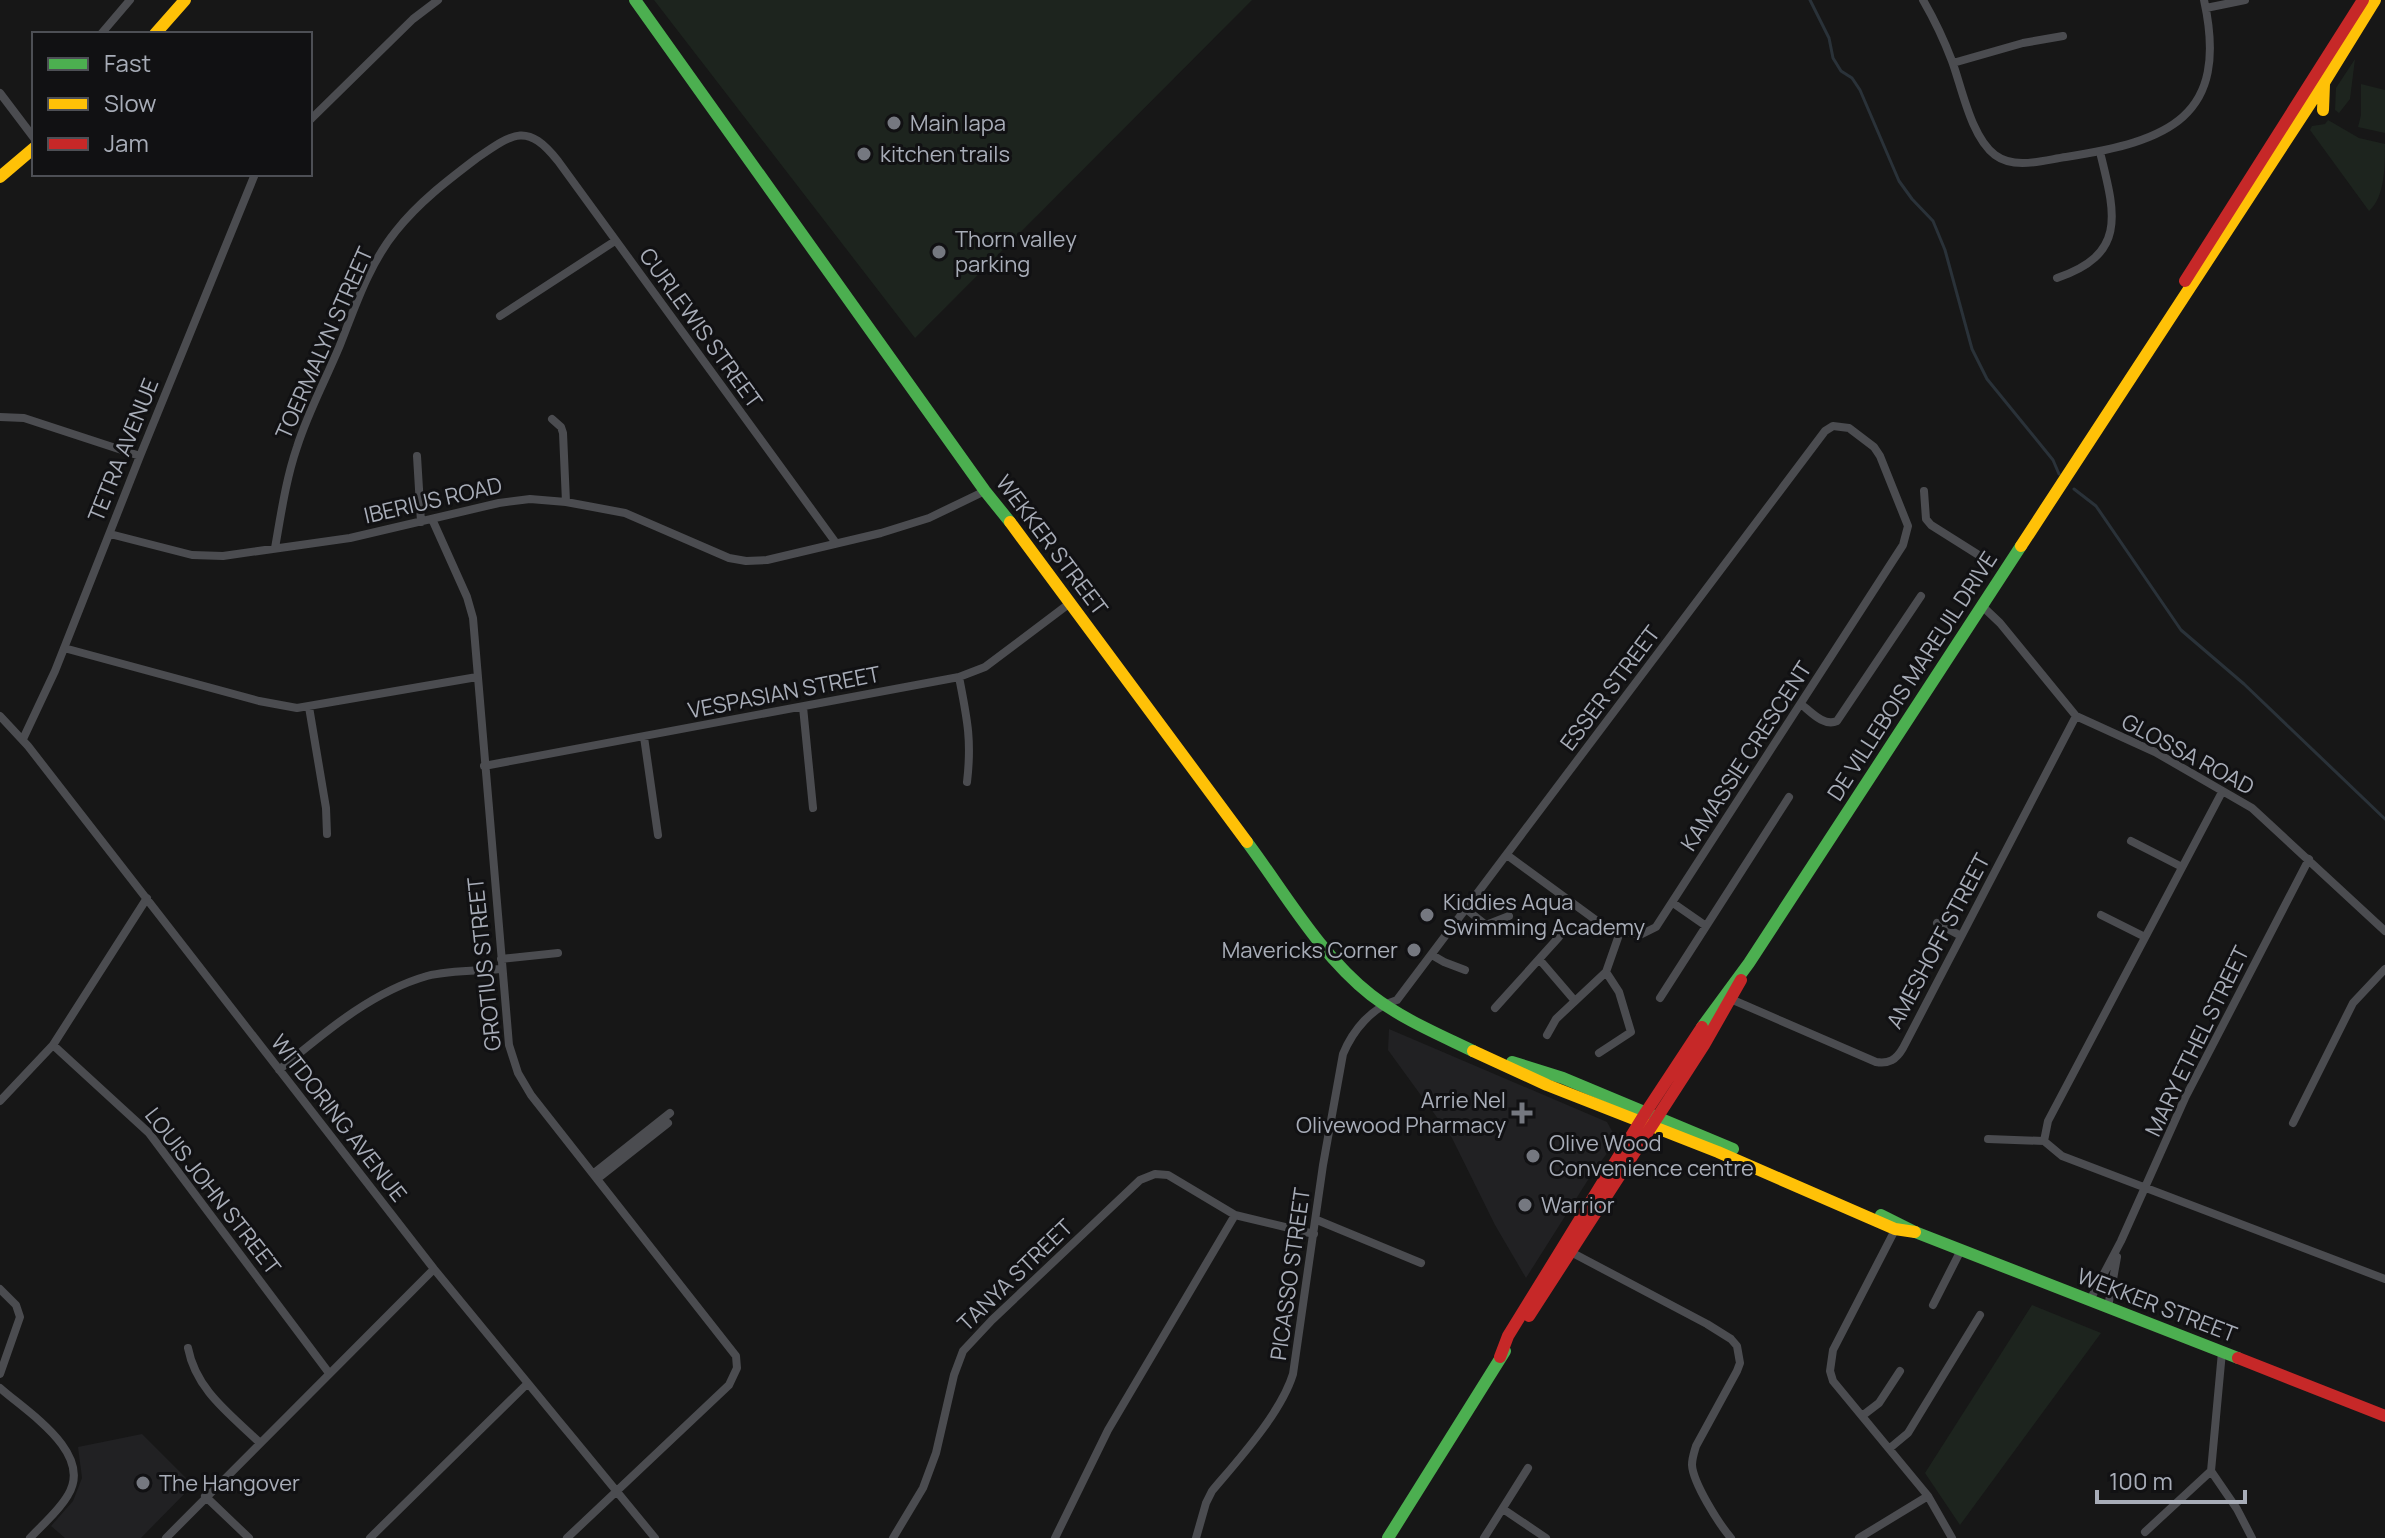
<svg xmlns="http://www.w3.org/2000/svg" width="2385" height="1538" viewBox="0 0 2385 1538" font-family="Manrope,sans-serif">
  <rect width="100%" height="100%" fill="#171717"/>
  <!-- built -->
  <path fill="#212123" d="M1389,1029L1607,1122L1617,1140L1593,1172L1526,1278L1495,1225L1452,1138L1388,1050Z
    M142,1434L193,1485L141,1538H65L51,1526L73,1501L82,1478L78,1447Z"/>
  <!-- green -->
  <path fill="#1d241e" d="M654,0H1252L915,338Z
    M2355,59L2350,99L2339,113L2335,110L2336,88Z
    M2361,84L2385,90V133L2358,127L2361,115Z
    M2328,120L2359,138L2385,144C2385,166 2385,197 2369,211L2310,130L2312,126L2325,124Z
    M2032,1305L2101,1333L1960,1525L1925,1473Z"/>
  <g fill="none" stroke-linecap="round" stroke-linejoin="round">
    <!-- stream -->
    <path stroke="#2a3239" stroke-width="3" d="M1810,0L1829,38L1833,58L1841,71L1852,78L1860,90L1899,181L1912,199L1933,221L1945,250L1972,349L1987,379L2053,460L2059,474
      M2074,489L2096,506L2181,630L2244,684L2385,819"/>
    <!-- street -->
    <path stroke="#4b4c50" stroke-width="8" d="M1923,0C1934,19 1944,40 1952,61C1962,88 1971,137 1995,155C2015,170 2044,160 2066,157C2168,141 2230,118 2204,0
      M2206,8L2245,0
      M101,34L130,0
      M1953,63L2023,43L2063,36
      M0,93L34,138
      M310,120L413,19L438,0
      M2057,278C2128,254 2115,213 2100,152
      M500,316L615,241
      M0,417L24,418L140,456
      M552,419L561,427L563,433L566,502
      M417,456L421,522
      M1924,491L1926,519L1931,525L1977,554
      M432,519L467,597L473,618L509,1045L518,1073L531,1095L736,1356L737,1368L729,1385L567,1538
      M110,534L192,555L223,556L350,538L499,503L530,499L566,502L625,513L729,558L746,561L767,560L881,533L929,518L985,491
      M275,548C281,514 286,479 297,447C308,412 326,379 340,345C355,307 369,264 396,231C419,202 448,180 477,158C514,132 528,123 558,161L836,543
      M1981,605L2000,623L2076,716L2155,752L2252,808L2385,931
      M64,648L259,701L297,708L477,677
      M959,677C967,718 972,740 967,782
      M1801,704C1811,712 1824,727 1837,721L1921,596
      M309,707L326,808L327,834
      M803,707L813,808
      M0,716L28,746L434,1269L655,1538
      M644,737L658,835
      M23,739L55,671L140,456L255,174
      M484,766L959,677L985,667L1070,603
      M2131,841L2182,867
      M1673,903L1706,926
      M1466,909L1486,925L1509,916
      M2101,915L2145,937
      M1937,923L1961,936
      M1432,955L1444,962L1465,970
      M501,959L558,953
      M1539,959L1575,1001
      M1726,997L1876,1062C1889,1064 1896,1060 1903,1048L2076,716
      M1660,998L1789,797
      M1495,1008L1559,937
      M1547,1035L1556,1019L1606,972L1620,932
      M53,1045L149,1133L329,1373
      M1599,1053L1631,1032L1619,992L1606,972
      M279,1070C324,1033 371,992 427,976C450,970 478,971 502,969
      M0,1101L53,1045L147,898
      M2293,1123L2353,1003L2385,969
      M1988,1139L2044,1141
      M2044,1141L2048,1121L2222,792
      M2044,1141L2062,1156L2385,1279
      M593,1174L670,1113
      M597,1179L668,1123
      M1317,1220L1421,1263
      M1896,1228L1833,1350L1830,1371L1833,1381L1928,1496L1952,1538
      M1567,1250L1707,1324L1731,1339L1737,1346L1740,1363L1737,1371L1696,1446C1694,1453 1692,1458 1692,1465C1693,1483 1719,1524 1731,1538
      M0,1289L16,1305L20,1317L0,1374
      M2090,1300L2121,1241L2185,1098L2309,859
      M1933,1305L1961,1250
      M2108,1307L2117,1257
      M188,1348C196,1390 230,1414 259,1442
      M2222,1352L2211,1471L2237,1509L2252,1538
      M0,1388C27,1412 94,1453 68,1495C59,1511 42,1525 30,1538
      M1862,1416L1879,1403L1900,1371
      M1890,1448L1908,1433L1980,1315
      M205,1496L249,1538
      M1503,1509L1546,1538
      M2145,1532L2211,1471
      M166,1538L434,1269
      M370,1538L527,1384
      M893,1538L923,1488L936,1453L954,1375L963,1351L992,1320L1140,1180L1155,1174L1168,1175L1235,1215L1314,1234
      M1055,1538L1108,1430L1235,1215
      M1196,1538L1206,1503L1212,1491C1239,1459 1281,1413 1293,1374L1323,1165L1343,1054C1353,1030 1372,1007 1397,1000L1825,431L1833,426L1849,428L1874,447L1880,456L1908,526L1903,545L1656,927L1640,935L1608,929L1507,855
      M1484,1538L1528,1468
      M1859,1538L1928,1496"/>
    <!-- fast -->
    <path stroke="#4caf50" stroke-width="12" d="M635,0L985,491L1010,522
      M1247,842C1285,893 1320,955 1371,995C1402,1019 1438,1034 1473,1051
      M1702,1027L1749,963L2021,546
      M1512,1062L1563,1078L1733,1149
      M1881,1215L1915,1232L2238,1358
      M1388,1538L1505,1351"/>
    <!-- slow -->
    <path stroke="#ffc107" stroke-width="12" d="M155,34L185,0
      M2323,110L2324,84
      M0,177L34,148
      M1010,522L1247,842
      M2021,546L2325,81L2375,0
      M1473,1051L1547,1085L1718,1152L1895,1229L1915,1232"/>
    <!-- jam -->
    <path stroke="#c62828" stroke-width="12" d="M2185,281L2363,0
      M1529,1316L1704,1045L1741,980
      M1500,1357L1508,1336L1646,1112L1702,1027
      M2238,1358L2385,1416"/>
  </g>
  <!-- markers -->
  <g fill="#757880" stroke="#111113" stroke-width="3">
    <circle cx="894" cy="123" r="8"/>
    <circle cx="864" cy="154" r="8"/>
    <circle cx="939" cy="252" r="8"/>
    <circle cx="1427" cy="915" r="8"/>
    <circle cx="1414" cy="950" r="8"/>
    <path d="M1518 1101h8v8h8v8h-8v8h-8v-8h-8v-8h8z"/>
    <circle cx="1533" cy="1156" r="8"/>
    <circle cx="1525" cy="1205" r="8"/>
    <circle cx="143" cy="1483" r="8"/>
  </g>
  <g text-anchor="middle" stroke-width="6" stroke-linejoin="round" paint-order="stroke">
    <!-- poi labels -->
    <g font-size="22" fill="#a8adb8" stroke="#111113" text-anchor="start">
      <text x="910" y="131">Main lapa</text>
      <text x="880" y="162">kitchen trails</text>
      <text x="955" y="247">Thorn valley<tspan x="955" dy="25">parking</tspan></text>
      <text x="1443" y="910">Kiddies Aqua<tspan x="1443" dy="25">Swimming Academy</tspan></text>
      <text x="1398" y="958" text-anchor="end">Mavericks Corner</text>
      <text x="1506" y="1108" text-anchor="end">Arrie Nel<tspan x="1506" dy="25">Olivewood Pharmacy</tspan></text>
      <text x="1549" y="1151">Olive Wood<tspan x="1549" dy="25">Convenience centre</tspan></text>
      <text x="1541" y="1213">Warrior</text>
      <text x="159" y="1491">The Hangover</text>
    </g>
    <!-- street labels -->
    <g font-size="22" fill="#a8adb8" stroke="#111113">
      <text transform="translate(701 328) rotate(54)" y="8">CURLEWIS STREET</text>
      <text transform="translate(324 343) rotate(-66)" y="8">TOERMALYN STREET</text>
      <text transform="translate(123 450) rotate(-68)" y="8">TETRA AVENUE</text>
      <text transform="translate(433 500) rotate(-13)" y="8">IBERIUS ROAD</text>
      <text transform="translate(1052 545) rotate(53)" y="8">WEKKER STREET</text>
      <text transform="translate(1912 676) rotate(-57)" y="8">DE VILLEBOIS MAREUIL DRIVE</text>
      <text transform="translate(1610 688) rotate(-53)" y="8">ESSER STREET</text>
      <text transform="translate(784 692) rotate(-11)" y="8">VESPASIAN STREET</text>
      <text transform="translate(2188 754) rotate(28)" y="8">GLOSSA ROAD</text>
      <text transform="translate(1746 756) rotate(-57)" y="8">KAMASSIE CRESCENT</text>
      <text transform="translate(1938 941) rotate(-62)" y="8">AMESHOFF STREET</text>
      <text transform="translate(484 964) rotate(-96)" y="8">GROTIUS STREET</text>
      <text transform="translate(2197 1041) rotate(-64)" y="8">MARY ETHEL STREET</text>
      <text transform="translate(339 1118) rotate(52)" y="8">WITDORING AVENUE</text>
      <text transform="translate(213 1191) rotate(52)" y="8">LOUIS JOHN STREET</text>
      <text transform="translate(1290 1274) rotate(-82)" y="8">PICASSO STREET</text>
      <text transform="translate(1015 1275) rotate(-44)" y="8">TANYA STREET</text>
      <text transform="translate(2157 1305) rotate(21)" y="8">WEKKER STREET</text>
    </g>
  </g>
  <!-- legend -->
  <rect x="32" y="32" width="280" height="144" fill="#111113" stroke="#4d4f55" stroke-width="2"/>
  <rect x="48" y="58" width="40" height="12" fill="#4caf50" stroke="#4d4f55" stroke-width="2"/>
  <text x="104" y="72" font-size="24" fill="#a8adb8">Fast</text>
  <rect x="48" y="98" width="40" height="12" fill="#ffc107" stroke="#4d4f55" stroke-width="2"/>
  <text x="104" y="112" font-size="24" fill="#a8adb8">Slow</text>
  <rect x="48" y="138" width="40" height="12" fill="#c62828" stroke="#4d4f55" stroke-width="2"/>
  <text x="104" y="152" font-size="24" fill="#a8adb8">Jam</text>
  <!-- scale -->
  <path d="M2097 1490v12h148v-12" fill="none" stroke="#a8adb8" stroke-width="4"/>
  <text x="2109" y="1490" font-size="24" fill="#a8adb8" stroke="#111113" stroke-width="6" paint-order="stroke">100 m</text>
</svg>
